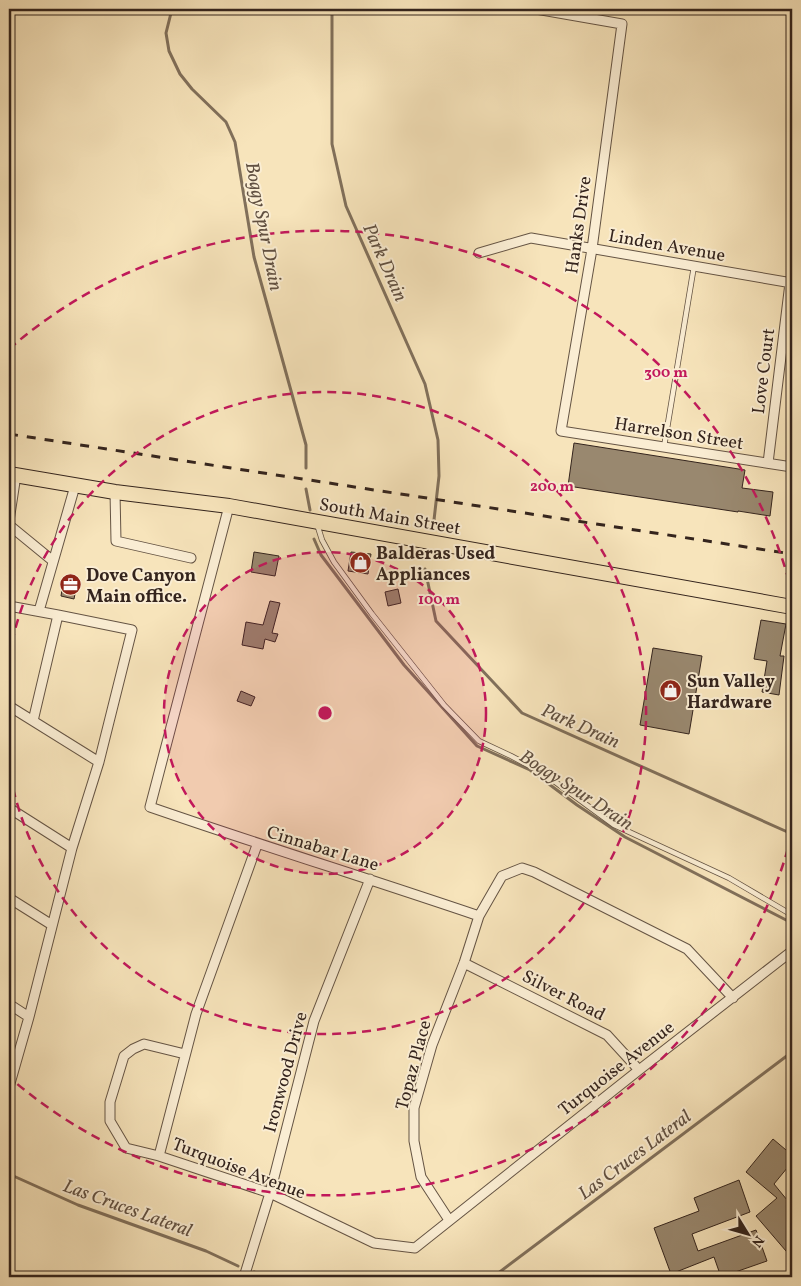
<svg xmlns="http://www.w3.org/2000/svg" width="801" height="1286" viewBox="0 0 801 1286" font-family="Vollkorn,serif">
  <rect width="100%" height="100%" fill="#f7e4bb"/>
  <filter id="stains"><feTurbulence type="fractalNoise" baseFrequency=".004" numOctaves="4"/><feColorMatrix values="0 0 0 0 .2 0 0 0 0 .09 0 0 0 0 .02 0 0 0 .5 -.17"/></filter>
  <radialGradient id="worn" r=".72"><stop offset=".6" stop-color="#630" stop-opacity="0"/><stop offset="1" stop-color="#630" stop-opacity=".3"/></radialGradient>
  <g fill="none" stroke-linecap="round" stroke-linejoin="round">
    <!-- stream -->
    <path stroke="#81705b" stroke-width="3" d="M172,9L166,33L169,51L180,74L192,89L226,122L235,142L254,257L306,445V468
      M332,9V144L346,206L425,384L438,440L439,476L434,520
      M306,489L310,510
      M314,539L321,555L404,665L477,746L530,770L577,805L625,837L790,922
      M425,569L436,621L522,713L792,834
      M9,1174L78,1205L206,1251L238,1266
      M254,1272L268,1277
      M493,1277L792,1052"/>
  </g>
  <!-- building -->
  <path fill="#99886f" stroke="#34241d" d="M574,443L745,470L742,488L773,492L770,516L738,511V512L568,486Z
    M254,552L279,556L275,576L251,572Z
    M351,552L371,554L368,574L348,571Z
    M64,577L78,579L74,599L61,596Z
    M398,589L401,603L388,606L385,592Z
    M270,601L280,603L272,633L278,634L275,642L265,639L263,649L242,645L246,622L263,625Z
    M761,620L786,624L780,656H784L779,695L762,692L767,661L754,659Z
    M653,648L702,656L689,734L640,725Z
    M241,691L255,697L251,706L237,701Z
    M773,1139L792,1155V1162L774,1184L792,1206V1258L756,1216L777,1198L746,1172Z
    M739,1180L750,1212L692,1234L698,1251L756,1230L767,1261L721,1277L714,1257L671,1274L654,1228L699,1211L694,1198Z"/>
  <g fill="none" stroke-linecap="round" stroke-linejoin="round">
    <defs>
      <path id="service" d="M664,447L694,266
        M317,524L322,540L334,562L372,614L444,705L479,741L511,756L543,773L614,825L729,878L792,915"/>
      <path id="minor" d="M536,9L622,24L592,249L561,431L792,467
        M479,253L531,238L792,283
        M768,463L790,283
        M115,492L116,541L191,558
        M229,506L150,807C260,845 370,879 479,916
        M9,521L16,475
        M9,525L53,561
        M9,606L58,615L132,630L99,762L72,848L29,1017L9,1087
        M39,611L75,486
        M9,706L99,762
        M33,721L58,615
        M9,808L72,848
        M257,845L196,1014L159,1156L270,1193L374,1243L415,1248L639,1070L792,951
        M9,898L52,925
        M464,963L607,1035L639,1070
        M9,1004L29,1017
        M159,1156L126,1148L110,1121V1102L124,1056L133,1049L144,1044L185,1054
        M449,1220L421,1177L414,1141V1108L432,1045L464,963L479,916L502,876L522,868L534,872L687,949L733,998
        M244,1277L270,1193L314,1021L370,879"/>
      <path id="primary" d="M9,474L115,492L229,506L792,607"/>
    </defs>
    <!-- service casing -->
    <use href="#service" stroke="#655444" stroke-width="6"/>
    <!-- minor casing -->
    <use href="#minor" stroke="#655444" stroke-width="11"/>
    <!-- primary casing -->
    <use href="#primary" stroke="#34241d" stroke-width="16"/>
    <!-- service -->
    <use href="#service" stroke="#faedd3" stroke-width="4.5"/>
    <!-- minor -->
    <use href="#minor" stroke="#faedd3" stroke-width="9"/>
    <!-- primary -->
    <use href="#primary" stroke="#f7e4bb" stroke-width="14"/>
    <!-- rail -->
    <path stroke="#34241d" stroke-width="3" stroke-dasharray="9 9" stroke-linecap="butt" d="M9,434L792,554"/>
  </g>
  <!-- distance rings -->
  <circle cx="325" cy="713" r="161" fill="#c2185b" fill-opacity=".12"/>
  <g fill="none" stroke="#c2185b" stroke-width="2.5" stroke-dasharray="9 6">
    <circle cx="325" cy="713" r="161"/>
    <path d="M9 657A321 321 0 1 1 9 769"/>
    <path d="M792 834A482 482 0 0 1 9 1077M9 349A482 482 0 0 1 792 592"/>
  </g>
  <!-- icons -->
  <defs>
    <symbol id="shop-disc" viewBox="-11 -11 22 22"><circle r="9.5" fill="#8f2418" stroke="#faedd3"/><path d="M-5-2.5h2.3a2.7 3.5 0 0 1 5.4 0H5L5.5 6h-11ZM-1.5-2.5h3a1.5 2.3 0 0 0-3 0Z" fill="#fff"/></symbol>
    <symbol id="office-disc" viewBox="-11 -11 22 22"><circle r="9.5" fill="#8f2418" stroke="#faedd3"/><path d="M-6-3h4V-5.5h4V-3h4V5H-6ZM-1-4.5V-3h2v-1.5ZM-6 0V1H6V0Z" fill="#fff"/></symbol>
  </defs>
  <g fill-rule="evenodd">
    <use href="#shop-disc" x="348" y="550" width="25" height="25"/>
    <use href="#office-disc" x="58" y="572" width="25" height="25"/>
    <use href="#shop-disc" x="658" y="678" width="25" height="25"/>
  </g>
  <g text-anchor="middle" stroke-width="4" stroke-linejoin="round" paint-order="stroke">
    <!-- street labels -->
    <g font-size="18" fill="#34241d" stroke="#faedd3">
      <text transform="translate(578 225) rotate(-82)" y="6">Hanks Drive</text>
      <text transform="translate(667 245) rotate(10)" y="6">Linden Avenue</text>
      <text transform="translate(763 371) rotate(-83)" y="6">Love Court</text>
      <text transform="translate(679 433) rotate(9)" y="6">Harrelson Street</text>
      <text transform="translate(390 516) rotate(10)" y="6">South Main Street</text>
      <text transform="translate(323 848) rotate(17)" y="6">Cinnabar Lane</text>
      <text transform="translate(564 995) rotate(27)" y="6">Silver Road</text>
      <text transform="translate(413 1065) rotate(-75)" y="6">Topaz Place</text>
      <text transform="translate(616 1068) rotate(-38)" y="6">Turquoise Avenue</text>
      <text transform="translate(285 1072) rotate(-75)" y="6">Ironwood Drive</text>
      <text transform="translate(239 1168) rotate(21)" y="6">Turquoise Avenue</text>
    </g>
    <!-- poi labels -->
    <g font-size="18" font-weight="bold" fill="#34241d" stroke="#faedd3" text-anchor="start">
      <text x="376" y="559">Balderas Used<tspan x="376" dy="21">Appliances</tspan></text>
      <text x="86" y="581">Dove Canyon<tspan x="86" dy="21">Main office.</tspan></text>
      <text x="687" y="687">Sun Valley<tspan x="687" dy="21">Hardware</tspan></text>
    </g>
    <!-- water labels -->
    <g font-size="19" font-style="italic" fill="#615041" stroke="#faedd3">
      <text transform="translate(265 226) rotate(79)" y="7">Boggy Spur Drain</text>
      <text transform="translate(386 262) rotate(66)" y="7">Park Drain</text>
      <text transform="translate(581 725) rotate(24)" y="7">Park Drain</text>
      <text transform="translate(577 789) rotate(33)" y="7">Boggy Spur Drain</text>
      <text transform="translate(634 1154) rotate(-37)" y="7">Las Cruces Lateral</text>
      <text transform="translate(128 1207) rotate(20)" y="7">Las Cruces Lateral</text>
    </g>
  </g>
  <circle cx="325" cy="713" r="8" fill="#c2185b" stroke="#faedd3" stroke-width="2.5"/>
  <g font-size="15" text-anchor="middle" font-weight="bold" fill="#c2185b" stroke="#faedd3" stroke-width="4" stroke-linejoin="round" paint-order="stroke">
    <text x="666" y="377">300 m</text>
    <text x="552" y="491">200 m</text>
    <text x="439" y="604">100 m</text>
  </g>
  <!-- margin -->
  <rect width="801" height="1286" fill="none" stroke="#f7e4bb" stroke-width="30"/>
  <rect x="10" y="10" width="781" height="1266" fill="none" stroke="#34241d" stroke-width="2.5"/>
  <rect x="15" y="15" width="771" height="1256" fill="none" stroke="#34241d"/>
  <!-- north arrow -->
  <g transform="translate(748 1234) rotate(127)" stroke="#faedd3" stroke-width="4" paint-order="stroke">
  <path d="M0-4L9 19L0 12L-9 19Z" fill="#34241d"/>
  <text y="-8" font-size="14" font-weight="bold" text-anchor="middle" fill="#34241d">N</text>
  </g>
  <rect width="100%" height="100%" filter="url(#stains)"/>
  <rect width="100%" height="100%" fill="url(#worn)"/>
</svg>
